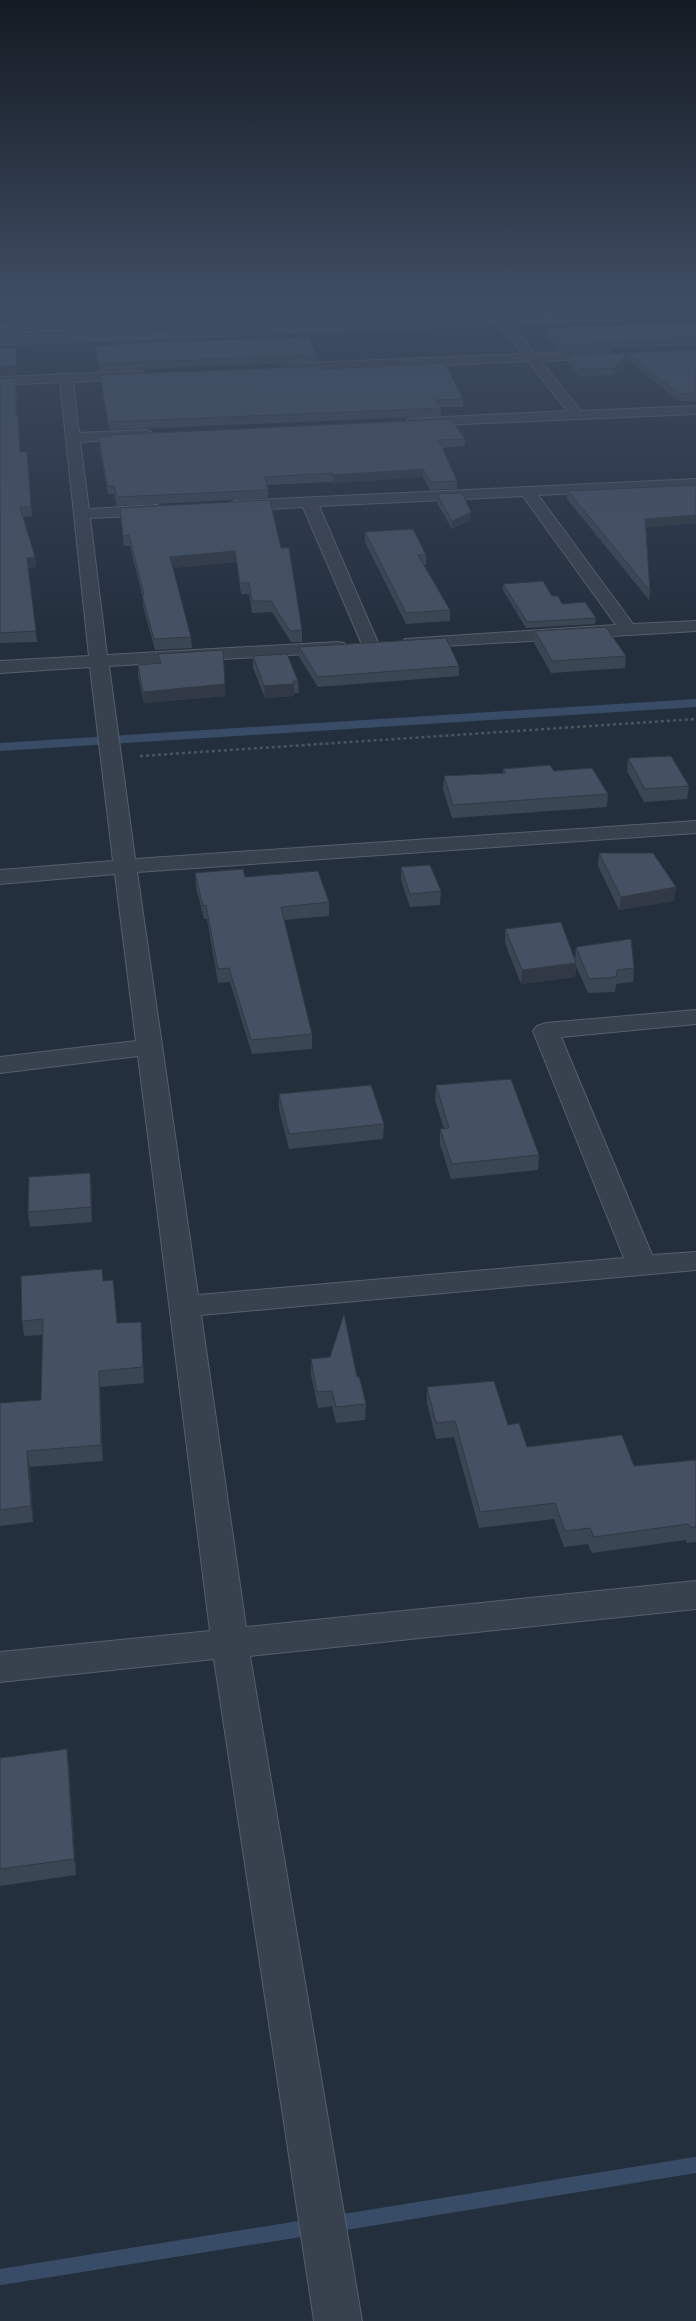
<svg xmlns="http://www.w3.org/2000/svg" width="696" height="2321" viewBox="0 0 696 2321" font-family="'Titillium Web',sans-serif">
  <rect width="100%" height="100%" fill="#242f3e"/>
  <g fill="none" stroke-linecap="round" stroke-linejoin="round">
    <!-- stream-far1 -->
    <path stroke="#394c67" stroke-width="8" d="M0,747L696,703"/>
    <!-- stream -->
    <path stroke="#394c67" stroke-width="16" d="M332,2224L696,2165
      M0,2277L312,2227"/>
    <!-- canal -->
    <path fill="#394c67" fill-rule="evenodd" d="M696,308V318L0,346V336Z"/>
    <defs>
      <path id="minor" d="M495,307L499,308L535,353L609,351L611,354L609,357L605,358L541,361L581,411L696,406V414L413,426L406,422L408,419L567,411L528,361L284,372L278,368L284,364L522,354L489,311Z
        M138,371L143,372L144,375L143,378L73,382L79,433L148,430L155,434L148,438L80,442L89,509L157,505L162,507L165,510L162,513L157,515L90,518L107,655L338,642L344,643L347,647L344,651L338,652L109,666L135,859L696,821V833L137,872L198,1295L624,1258L533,1031L537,1026L546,1023L696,1010V1024L561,1037L652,1255L696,1252V1270L201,1315L246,1627L696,1581V1609L250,1656L362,2321H314L214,1659L0,1682V1652L210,1631L138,1056L0,1073V1057L136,1041L115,874L0,884V870L113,861L90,667L0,673V661L89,656L60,382L0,385V377Z
        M696,479V487L538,495L633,624L696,621V631L411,648L405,647L402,643L405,639L616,625L523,496L319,506L379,645L376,649H364L303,507L235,511L230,509L227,506L230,503L235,501Z"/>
      <path id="tertiary" d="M573,304H675L669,308L0,333V325Z"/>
    </defs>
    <!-- minor casing -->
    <use href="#minor" stroke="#565f6c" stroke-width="2"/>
    <!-- tertiary casing -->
    <use href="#tertiary" stroke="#565f6c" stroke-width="2"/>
    <!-- path -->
    <path stroke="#44595c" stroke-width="2.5" stroke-dasharray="3 3" stroke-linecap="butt" d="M140,756L696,719"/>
    <!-- minor -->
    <use href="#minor" fill="#38414e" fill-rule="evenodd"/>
    <!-- tertiary -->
    <use href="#tertiary" fill="#38414e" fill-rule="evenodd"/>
  </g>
  <!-- wall -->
  <path fill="#3b4654" d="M696,322V346L559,351L545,335L546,328Z
    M95,346L316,355L317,362L99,371Z
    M696,350V401H679L628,361L615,375L579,377L567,362L568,355Z
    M323,369L463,399V407H441V416L109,430L101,383L100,375Z
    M0,378H16L17,416L20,452H27L32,516L23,517L35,557L36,567L28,568L37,642L0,643Z
    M99,437L465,439V446L442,448L457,481V489L430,490L423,477L333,483L332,482L266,485L268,490V498L117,506L114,494H108L99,445Z
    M696,485V523L646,527L650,591L649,600L567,499L568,491Z
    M437,494L471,512L470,520L452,529L437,503Z
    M120,508L281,548L302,630V642H291L272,612L252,613L249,594H241L236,562L173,568L191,637L192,648L155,650L143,606L142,595L130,546H124Z
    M365,532L426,555V565H424L450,610V621L406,624L365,542Z
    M503,584L552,596L562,604L596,618L595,624L526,628L503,590Z
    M535,631L626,656L625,668L551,673L534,643Z
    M299,647L459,666V676L318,687L299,657Z
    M158,654L226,696L144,703L138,676V665L159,664Z
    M253,656L298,681L299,693H294V696L265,698L253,668Z
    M628,758L689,786L687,799L644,802L627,771Z
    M503,769L554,771L608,794L607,807L452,818L443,789L444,776L503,773Z
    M599,853L676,887L674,901L619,910L598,866Z
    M401,867L441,891L440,905L410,907L401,880Z
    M195,873L245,877L329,902V916L284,920L312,1034V1049L252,1054L230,982L218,983L207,919H204L196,887Z
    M505,929L575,958L576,947L634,968L633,982L616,984L615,992L588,993L576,966L575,977L521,984L505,943Z
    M436,1085L539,1155L538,1170L451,1179L440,1144V1129H444L435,1100Z
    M279,1094L384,1124L383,1139L289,1149L279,1109Z
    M92,1188V1222L30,1227L28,1212Z
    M103,1281L117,1323L142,1337L144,1383L100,1387L103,1461L30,1467L33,1522L0,1526V1403L41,1400L43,1335L24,1336L22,1321Z
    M311,1359L357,1377L366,1404L365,1420L336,1423L332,1406L318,1408L311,1375Z
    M427,1387L508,1425L527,1447L634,1466L696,1460V1542L687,1543L686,1540L592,1553L588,1544L564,1547L554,1519L479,1528L454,1437L436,1439L427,1403Z
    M0,1758L69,1765L76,1875L0,1886Z"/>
  <!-- shaded-wall -->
  <path fill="#303945" d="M16,348V374L0,376V367Z
    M628,353V361L615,375V368Z
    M16,378L17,386V425L16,416Z
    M423,469V477L333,483V475Z
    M471,512L470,520L452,529V521Z
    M696,515V523L645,528V519Z
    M235,551L236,562L171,568L170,557Z
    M35,557L36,567L28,568L27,558Z
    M225,684L226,696L144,703L143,692Z
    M294,684V696L265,698L264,686Z
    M676,887L674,901L619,910L621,897Z
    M576,963L575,977L521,984L522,970Z
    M90,1173L92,1188V1222L91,1207Z
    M141,1322L142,1337L144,1383L143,1367Z
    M99,1371L100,1387L103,1461L101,1445Z
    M27,1451L30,1467L33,1522L31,1506Z
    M67,1749L69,1765L76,1875L74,1859Z"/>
  <!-- building -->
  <path fill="#455162" stroke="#303945" d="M696,322V339L559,344L546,328Z
    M308,337L316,355L98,364L95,346L137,343Z
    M16,348V366L0,367V349Z
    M696,350V393L680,394L628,353L615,368L580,369L568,355Z
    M445,363L463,399L435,400L442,408L108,422L100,375L322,366L323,369Z
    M0,378H16V416H18L20,452H27L31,507H20L35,557L27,558L36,631L0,633Z
    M451,419L465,439L439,440L457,481L431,482L423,469L333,475L332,473L265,477L268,490L117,497L114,486H107L99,437H111L110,435Z
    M696,485V515L645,519L650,591L568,491Z
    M462,493L471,512L452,521L437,494Z
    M270,500L281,548H289L302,630L290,631L271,601H252L249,583H240L235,551L170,557L191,637L154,639L142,595H144L129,535L123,536L120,508Z
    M413,529L426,555H418L450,610L406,613L365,532Z
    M543,581L552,596H558L562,604L585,602L596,618L527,622L503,584Z
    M606,627L626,656L552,661L535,631Z
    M446,638L459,666L318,677L299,647Z
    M223,650L225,684L143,692L138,665L161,663L158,654Z
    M287,654L298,681H293L294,684L264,686L253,656Z
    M671,756L689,786L645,789L628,758Z
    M550,765L554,771L592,768L608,794L453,805L444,776L506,773L503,769Z
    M599,853H653L676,887L621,897Z
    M430,865L441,891L410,894L401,867Z
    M243,869L245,877L318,871L329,902L281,907L312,1034L251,1040L229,968L218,969L206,905L203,906L195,873Z
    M561,922L576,963L522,970L505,929Z
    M631,939L634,968L617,970L616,977L589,979L576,947Z
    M511,1079L539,1155L452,1164L440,1129L449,1128L436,1085Z
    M371,1085L384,1124L289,1134L279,1094Z
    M90,1173L91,1207L28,1212L29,1177Z
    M102,1269L103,1281L113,1280L117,1323L141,1322L143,1367L99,1371L101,1445L27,1451L31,1506L0,1510V1403L41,1400L43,1319L22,1321L21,1276Z
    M344,1314L357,1377L359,1376L366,1404L336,1407L332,1391L317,1392L311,1359L330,1357Z
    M494,1381L508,1425L519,1423L527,1447L622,1435L634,1466L696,1460V1527H690L688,1524L594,1537L590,1528L565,1531L555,1503L480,1512L455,1421L436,1423L427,1387Z
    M67,1749L74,1859L0,1869V1758Z"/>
  <!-- sky -->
  <linearGradient id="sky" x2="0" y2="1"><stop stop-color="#141a22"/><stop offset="0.48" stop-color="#3f4d63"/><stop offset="1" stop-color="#3f4d63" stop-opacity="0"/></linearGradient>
  <rect width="696" height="629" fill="url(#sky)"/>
</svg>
